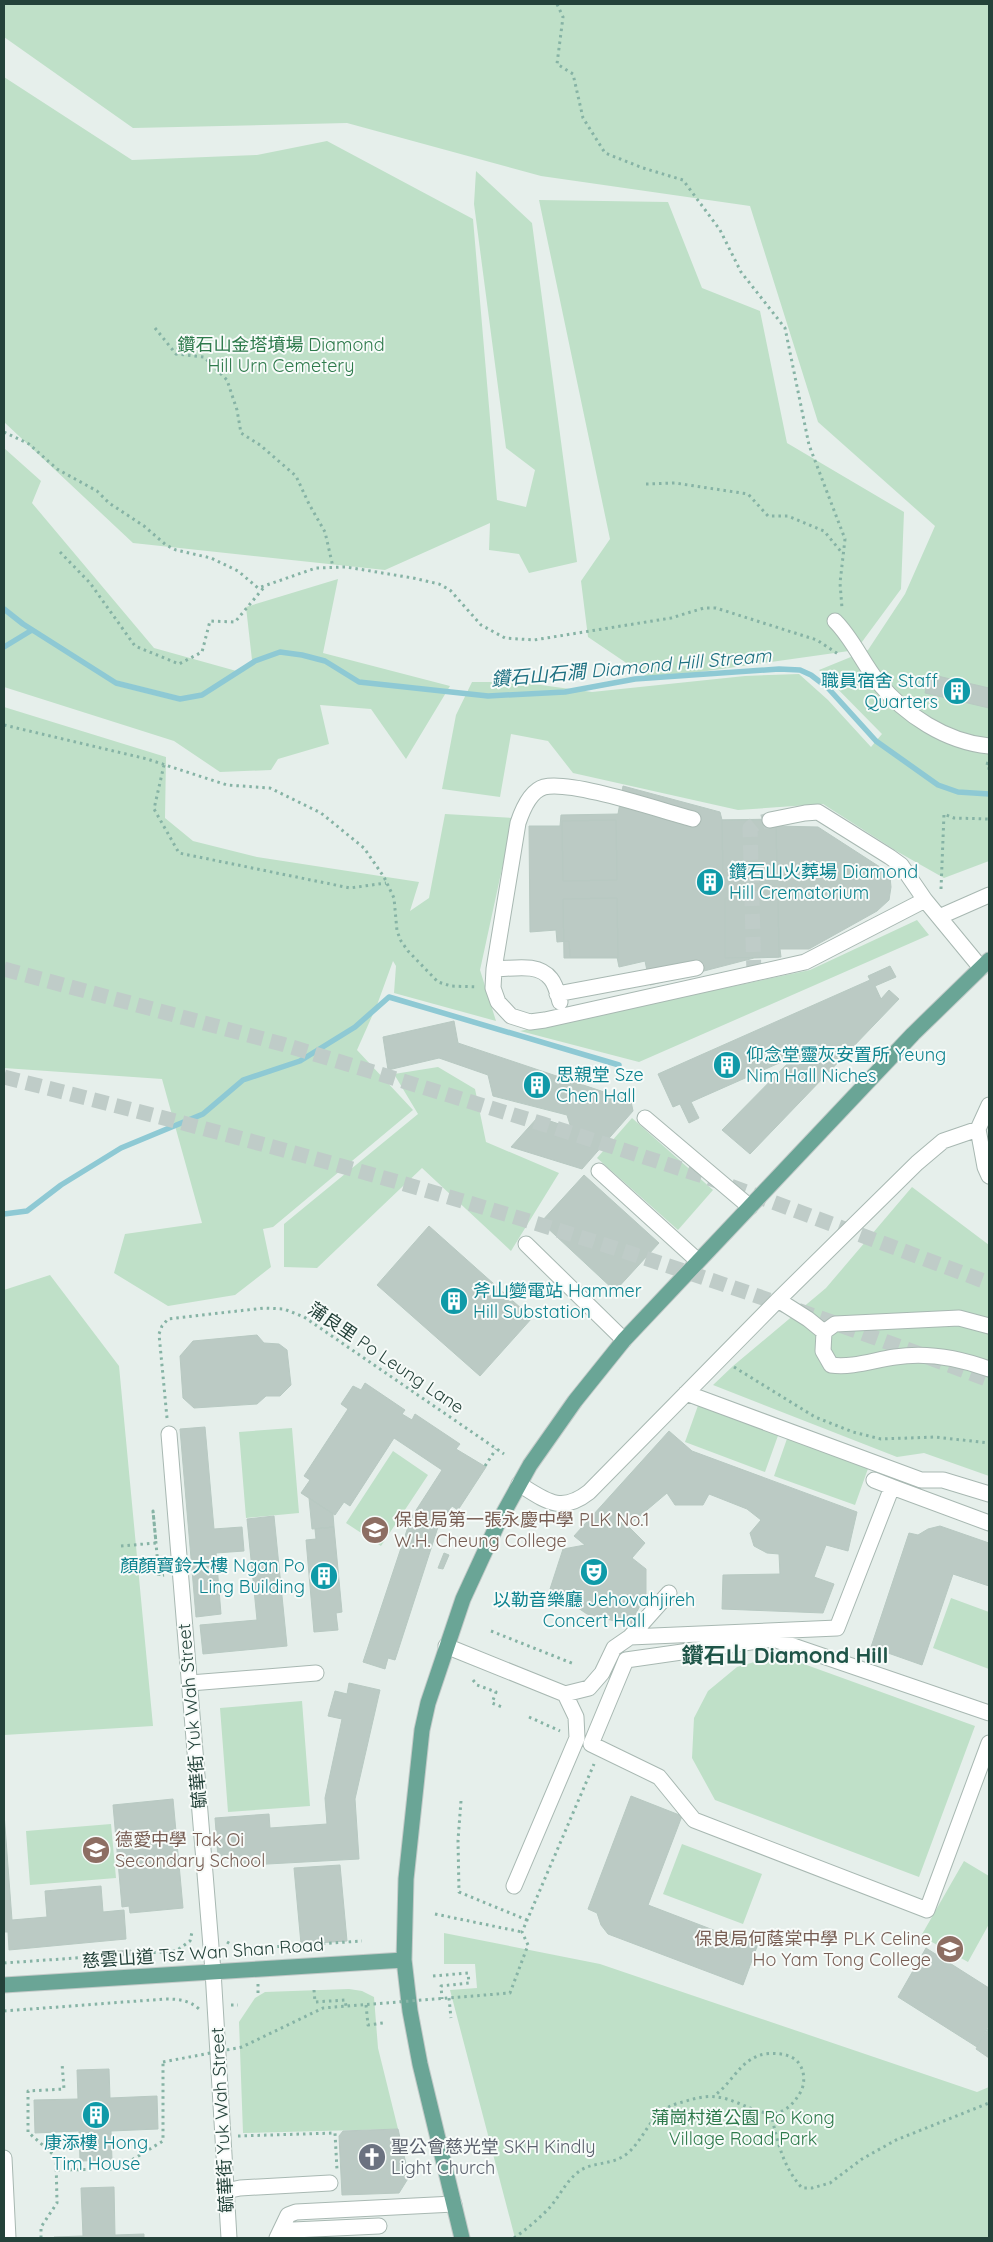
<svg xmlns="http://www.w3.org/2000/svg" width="993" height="2242" viewBox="0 0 993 2242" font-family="Quicksand,'Noto Sans TC',sans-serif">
  <rect width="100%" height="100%" fill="#e6efeb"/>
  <!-- green -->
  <path fill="#bfe0c8" d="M4,4H989V861L944,878L898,852L823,804L738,810L573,773L548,741L511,734L500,797L442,789L456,715L472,682H519L592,692L745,676L799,674L828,700L871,747L882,734L819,670L868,650L905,594L935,526L818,422L750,206L541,176L347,123L133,128L4,37Z
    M4,77L132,160L257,155L327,141L473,219L497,500L526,507L535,470L506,448L474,204L476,171L532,223L577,562L529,573L519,554L489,550L490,523L385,570L133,543L4,422Z
    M539,200L668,202L702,288L760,311L787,443L904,512L901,589L856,650L650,679L588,637L581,581L610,539Z
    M4,448L41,481L32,503L154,648L240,672L252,660L246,607L338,579L323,653L450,686L406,759L371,709L320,705L329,744L278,759L271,770L220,772L174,741L4,687Z
    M4,707L166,757L165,818L193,841L257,857L419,882L410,911L429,898L445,814L513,818L480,970L496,1021L394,993L396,966L393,961L377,1005L357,1050L413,1110L273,1227L263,1229L271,1267L235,1295L168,1306L114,1273L125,1234L202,1223L162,1079L4,1068Z
    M917,920L929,935L639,1062L520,1031L810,970Z
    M438,1067L475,1089L486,1142L559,1173L511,1251L422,1168L317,1268L284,1267V1224L418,1114L394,1074Z
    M632,1118L713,1190L678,1230L597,1158Z
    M912,1187L989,1245V1476L924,1453L897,1457L713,1385L733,1366L826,1288Z
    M50,1275L119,1366L153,1726L4,1735V1290Z
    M700,1400L780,1430L765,1472L685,1442Z
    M292,1428L299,1513L246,1518L239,1432Z
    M789,1433L870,1463L855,1505L774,1476Z
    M393,1451L428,1475L381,1546L346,1523Z
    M951,1598L989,1612V1669L933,1648Z
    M779,1655L975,1726L919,1877L715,1800L692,1758L694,1718L708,1691L737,1667Z
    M302,1701L310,1806L228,1812L220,1708Z
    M111,1824L116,1878L30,1885L26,1831Z
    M682,1844L762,1874L743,1924L663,1894Z
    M964,1861L989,1876V1924L968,1962L921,1936Z
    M444,1933L600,1964L977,2092L989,2087V2238H515L450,1990L477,1988L475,1964H444Z
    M349,1989L362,1991L374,1997L378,2048L398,2129L243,2133L239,2022L255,1998L265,1992Z"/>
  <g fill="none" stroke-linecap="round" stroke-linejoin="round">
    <!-- stream -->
    <path stroke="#8ec9d4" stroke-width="5.5" d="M4,609L23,624L116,683L180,699L202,695L255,661L280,652L302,655L325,661L359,682L488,696L565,692L635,679L779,669L800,670L811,675L828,688L876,741L938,785L958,792L989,794
      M4,647L32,630
      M4,1214L27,1211L61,1185L121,1148L203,1114L243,1080L300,1061L355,1027L389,997L619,1065"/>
  </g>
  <!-- building -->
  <path fill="#bbcac4" stroke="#b8c9c2" d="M929,674L989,688V708L925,693Z
    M623,786L720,812L722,820H776V826L818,827L883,869L890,877L891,887L889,900L877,911L809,949H780L781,957L754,958L650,985L645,961L619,967L617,957H570L569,941L557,942L556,930L530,932L529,826H560L561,815L618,814Z
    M776,819L777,879L723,880L722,820Z
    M616,820L617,880L563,881L562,821Z
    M617,898L618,958H564L563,899Z
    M725,898H778L779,957L725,958Z
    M890,966L896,977L875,986L881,999L889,990L899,999L750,1154L722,1130L795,1056L691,1102L699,1118L689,1123L680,1104L673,1107L658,1074L870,980L868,976Z
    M454,1021L458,1043L631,1101L633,1111L582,1169L511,1147L538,1117L571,1128L567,1115L493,1096L488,1075L439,1058L388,1070L383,1037Z
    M584,1175L659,1243L615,1291L541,1222Z
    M429,1226L532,1318L480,1376L377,1285Z
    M257,1335L264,1343L279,1344L287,1350L291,1385L280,1396H266L257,1404L194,1408L183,1398L180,1356L193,1341Z
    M365,1383L405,1410L402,1414L412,1420L415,1414L460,1444L456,1449L486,1467L458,1510L452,1506L438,1527L395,1660L388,1658L385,1669L363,1662L411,1518L442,1470L394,1438L350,1506L344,1502L335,1515L301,1493L310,1480L304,1476L348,1409L341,1404L353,1386L361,1390Z
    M205,1427L214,1529L242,1527L244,1551L216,1553L221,1614L196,1617L180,1429Z
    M669,1431L692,1451L857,1512L848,1551L826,1545L814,1577L834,1584L823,1613L722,1609L723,1575L780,1574L779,1554L767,1553L754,1546L750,1533L761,1520L747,1509L709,1494L703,1505H675L667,1493L628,1526L645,1543L632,1558L646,1569V1594L630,1625L587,1614L550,1589L563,1549L585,1545L574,1536Z
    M309,1498L333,1514L334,1527L312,1529Z
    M274,1516L287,1646L203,1654L200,1625L257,1620L247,1519Z
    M940,1526L989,1543V1586L953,1574L922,1665L871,1647L909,1533L918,1535L928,1529Z
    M334,1527L342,1612L336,1613L338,1630L314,1632L306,1540L316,1539L315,1529Z
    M444,1553L449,1555L443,1569L438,1568Z
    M349,1683L380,1690L355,1799L359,1859L231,1866L230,1856L218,1857L215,1818L269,1814L270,1828L327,1824L325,1798L342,1719L328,1716L335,1691L347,1694Z
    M631,1796L682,1816L648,1905L729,1936L732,1930L759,1941L743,1985L608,1934L601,1925L597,1913L588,1909Z
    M173,1799L183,1908L130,1913L129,1906L122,1907L113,1805Z
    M4,1813L12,1920L47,1917L45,1891L101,1886L103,1912L124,1910L126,1939L9,1950L8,1932H4Z
    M340,1865L347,1941L301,1944L294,1868Z
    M926,1948L989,1988V2025L977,2047L898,1997Z
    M131,1950L132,1955L106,1957V1952Z
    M989,2027V2058L976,2049Z
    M109,2069L110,2098L157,2096L158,2129L111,2131L112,2160L80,2161L79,2131L35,2133L34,2100L78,2099L77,2070Z
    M398,2129L409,2177L399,2193L342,2195L339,2136L343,2131Z
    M114,2187L115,2235L144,2234V2238H54V2237L83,2236L81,2188Z"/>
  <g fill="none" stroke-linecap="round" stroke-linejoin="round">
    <!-- minor-tunnel -->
    <path stroke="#bfccc8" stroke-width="15" stroke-dasharray="15 8" stroke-linecap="butt" d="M754,975L750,828L755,824L770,820"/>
    <!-- highway-tunnel -->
    <path stroke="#bfccc8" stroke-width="15" stroke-dasharray="15 8" stroke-linecap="butt" d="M4,969L282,1044L543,1124L706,1177L989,1283
      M4,1077C170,1119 335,1162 499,1212C664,1262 828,1319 989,1380"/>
    <defs>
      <path id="minor" d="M835,621C853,639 862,662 878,682C905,715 946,742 989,746
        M693,819C662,811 572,780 544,787C530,791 522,811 518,823L494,969L493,988L498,1002L511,1016L530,1022L545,1020L805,962L925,900
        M770,820L805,813L818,812L890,857L901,865L925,900L981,968
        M939,917L989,895
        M494,969C512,969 538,962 551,979C556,985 558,995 560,1002
        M557,994L696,968
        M989,1105L978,1129L985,1167L989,1176
        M645,1118L750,1207
        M599,1171L698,1261
        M526,1244L624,1340
        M778,1300L808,1319L824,1332
        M989,1326L959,1318L835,1324L824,1332L823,1351L831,1365C852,1368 874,1360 895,1357C927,1352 959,1358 989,1369
        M686,1393L921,1480H943L989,1494
        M169,1434L213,1971L229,2238
        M874,1480L892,1487
        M519,1484C546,1501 561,1514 589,1492L778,1300L917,1163L943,1141L978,1129
        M630,1637L837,1628L892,1487L989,1523
        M446,1646L565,1694L576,1717L577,1738L514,1886
        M190,1683L316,1673
        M565,1694L589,1688L602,1673L614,1648L630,1637L669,1593
        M989,1713L773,1639L626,1660L591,1744L659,1777L694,1820L927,1910L989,1743
        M4,2158L8,2238
        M226,2191L240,2188L330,2183
        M277,2238L288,2215L296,2212L454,2204
        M283,2238L293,2230L379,2226"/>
      <path id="major" d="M4,1985L404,1960
        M462,2238L420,2064L410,2011L404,1960L406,1879L422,1730L428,1703L463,1599L498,1523L530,1465L575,1401L624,1340L913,1034L989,960"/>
    </defs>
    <!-- minor casing -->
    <use href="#minor" stroke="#a8b8b2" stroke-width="17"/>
    <!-- major casing -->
    <use href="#major" stroke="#c2cac8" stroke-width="17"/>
    <!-- path -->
    <path stroke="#86b3a5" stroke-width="3" stroke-dasharray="2.5 4" stroke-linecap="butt" d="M557,4L563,17L557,64L573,74L583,118L605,153L643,168L683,180L720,230L741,272L785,328L809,445L845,539L840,583L842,608
      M155,328L176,354L204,357L227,380L237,410L241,433L260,445L296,476L309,504L325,532L333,567
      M4,432L29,444L57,469L97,491L109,503L144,526L166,545L176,550L211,558L238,571L258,588L316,568L346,567L413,578L439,584L450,590L481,625L505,638L534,640L671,618L704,608H716L817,640L838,654
      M646,484L675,483L748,494L768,516H788L824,531L843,554
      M60,552L90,583L135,646L179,664L202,652L210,621L235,622L265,586
      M4,725L147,759L227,785L270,788L321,813L364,848L384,877L394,898L397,931L401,941L408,951L438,982L451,986L478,987
      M986,763L989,764V772
      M164,765L154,809L179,853L350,888L386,883
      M941,889L944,814L954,818L989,819
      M734,1367L815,1417L853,1432L881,1439L935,1437L989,1443
      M167,1418L159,1334L162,1326L168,1319L264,1308L284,1309L304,1317L504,1454
      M485,1466L496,1449
      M121,1546L156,1543L153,1511L159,1576L164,1575
      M491,1631L574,1664
      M473,1680L477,1685L496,1692L492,1703L502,1707
      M529,1717L560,1731
      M461,1801L458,1840L459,1892L527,1920
      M435,1914L522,1932
      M227,1942L237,1948H255L362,1941
      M528,1945L522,1932L594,1764
      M4,1963L176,1951L190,1941L192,1932
      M433,1976L468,1973L469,1983L441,1986L442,1999
      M258,1984V1994
      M314,1990L315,2002L345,2000L346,2006
      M449,1998L451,2018
      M231,2005H238
      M366,2005L368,2025L383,2023
      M4,2011L165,1999C178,1999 189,2000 199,2009
      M771,2113C777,2141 783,2167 802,2188H812L830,2183L862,2159L896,2140L989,2103
      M238,2136L335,2133L337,2170
      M57,2170L117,2169L163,2141V2062
      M41,2238V2227L57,2203L56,2157L28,2132V2091L64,2089L62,2063
      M514,2238C527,2229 541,2217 551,2206C560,2195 566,2182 577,2173C592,2160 613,2167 629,2152C648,2134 650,2111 679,2103C690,2100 704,2095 716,2097C746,2099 775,2135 800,2093C805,2085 805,2073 800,2065C796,2058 788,2055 781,2054C743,2049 738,2078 714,2096"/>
    <!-- minor -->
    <use href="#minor" stroke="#fff" stroke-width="15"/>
    <!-- major -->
    <use href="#major" stroke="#6aa596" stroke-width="15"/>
    <!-- path-bridge -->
    <path stroke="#86b3a5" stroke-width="3" stroke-dasharray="2.5 4" stroke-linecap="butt" d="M163,2062L242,2047L323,2008L510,1993L528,1945"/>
  </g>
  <!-- icons -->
  <defs>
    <symbol id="building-disc" viewBox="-11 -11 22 22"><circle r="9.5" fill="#0f9aa8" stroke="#f7fbf9"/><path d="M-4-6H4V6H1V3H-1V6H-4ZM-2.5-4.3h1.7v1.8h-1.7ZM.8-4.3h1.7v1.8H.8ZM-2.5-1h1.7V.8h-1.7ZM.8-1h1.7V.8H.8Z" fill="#fff"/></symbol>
    <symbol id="school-disc" viewBox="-11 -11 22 22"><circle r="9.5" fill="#8d6e63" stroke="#f7fbf9"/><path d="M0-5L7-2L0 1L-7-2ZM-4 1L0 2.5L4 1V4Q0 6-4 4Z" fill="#fff"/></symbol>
    <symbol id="theatre-disc" viewBox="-11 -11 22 22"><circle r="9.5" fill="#0f9aa8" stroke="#f7fbf9"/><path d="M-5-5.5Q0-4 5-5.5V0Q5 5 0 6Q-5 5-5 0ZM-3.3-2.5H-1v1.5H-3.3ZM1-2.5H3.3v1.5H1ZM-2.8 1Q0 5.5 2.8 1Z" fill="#fff"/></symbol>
    <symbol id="church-disc" viewBox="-11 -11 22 22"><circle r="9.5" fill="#6b7280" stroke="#f7fbf9"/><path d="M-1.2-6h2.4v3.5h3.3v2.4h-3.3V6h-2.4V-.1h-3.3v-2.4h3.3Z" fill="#fff"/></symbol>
  </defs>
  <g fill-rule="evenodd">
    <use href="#building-disc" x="941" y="675" width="32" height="32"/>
    <use href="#building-disc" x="694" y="866" width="32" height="32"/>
    <use href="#building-disc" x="711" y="1049" width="32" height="32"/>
    <use href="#building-disc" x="521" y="1069" width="32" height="32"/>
    <use href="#building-disc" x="438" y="1285" width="32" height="32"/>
    <use href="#school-disc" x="359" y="1514" width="32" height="32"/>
    <use href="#theatre-disc" x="578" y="1556" width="32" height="32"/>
    <use href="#building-disc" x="308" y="1560" width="32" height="32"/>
    <use href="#school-disc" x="80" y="1834" width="32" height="32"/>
    <use href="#school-disc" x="934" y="1933" width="32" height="32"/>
    <use href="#building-disc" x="80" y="2099" width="32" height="32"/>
    <use href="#church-disc" x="356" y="2141" width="32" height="32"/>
  </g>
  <g text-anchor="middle" stroke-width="4" stroke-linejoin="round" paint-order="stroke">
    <!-- park labels -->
    <g font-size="18" fill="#2d7a4b" stroke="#f7fbf9">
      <text x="281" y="351">鑽石山金塔墳場 Diamond<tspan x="281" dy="21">Hill Urn Cemetery</tspan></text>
      <text x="743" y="2124">蒲崗村道公園 Po Kong<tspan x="743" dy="21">Village Road Park</tspan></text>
    </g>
    <!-- culture labels -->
    <g font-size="18" fill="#0d838f" stroke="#f7fbf9" text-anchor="start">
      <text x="938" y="687" text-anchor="end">職員宿舍 Staff<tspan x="938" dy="21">Quarters</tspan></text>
      <text x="729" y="878">鑽石山火葬場 Diamond<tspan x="729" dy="21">Hill Crematorium</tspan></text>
      <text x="746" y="1061">仰念堂靈灰安置所 Yeung<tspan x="746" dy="21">Nim Hall Niches</tspan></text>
      <text x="556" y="1081">思親堂 Sze<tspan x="556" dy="21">Chen Hall</tspan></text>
      <text x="473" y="1297">斧山變電站 Hammer<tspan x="473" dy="21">Hill Substation</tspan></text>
      <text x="305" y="1572" text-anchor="end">顏顏寶鈴大樓 Ngan Po<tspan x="305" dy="21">Ling Building</tspan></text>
      <text x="594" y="1606" text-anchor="middle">以勒音樂廳 Jehovahjireh<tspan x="594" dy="21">Concert Hall</tspan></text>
      <text x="96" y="2149" text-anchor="middle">康添樓 Hong<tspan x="96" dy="21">Tim House</tspan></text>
    </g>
    <!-- street labels -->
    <g font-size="18" fill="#24423a" stroke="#f7fbf9">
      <text transform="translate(386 1358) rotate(34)" y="6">蒲良里 Po Leung Lane</text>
      <text transform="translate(192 1716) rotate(-95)" y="6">毓華街 Yuk Wah Street</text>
      <text transform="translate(203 1953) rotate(-4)" y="6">慈雲山道 Tsz Wan Shan Road</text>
      <text transform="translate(222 2120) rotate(-93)" y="6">毓華街 Yuk Wah Street</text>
    </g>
    <!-- education labels -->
    <g font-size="18" fill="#785e54" stroke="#f7fbf9" text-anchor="start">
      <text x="394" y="1526">保良局第一張永慶中學 PLK No.1<tspan x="394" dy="21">W.H. Cheung College</tspan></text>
      <text x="115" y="1846">德愛中學 Tak Oi<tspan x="115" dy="21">Secondary School</tspan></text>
      <text x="931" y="1945" text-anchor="end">保良局何蔭棠中學 PLK Celine<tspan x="931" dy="21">Ho Yam Tong College</tspan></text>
    </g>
    <!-- worship labels -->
    <g font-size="18" fill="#5b616d" stroke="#f7fbf9" text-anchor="start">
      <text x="391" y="2153">聖公會慈光堂 SKH Kindly<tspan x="391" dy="21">Light Church</tspan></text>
    </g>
    <!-- water labels -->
    <g font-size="19" font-style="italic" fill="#1c6f80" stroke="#f7fbf9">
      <text transform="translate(631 667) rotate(-5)" y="7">鑽石山石澗 Diamond Hill Stream</text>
    </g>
    <!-- district labels -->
    <g font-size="22" font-weight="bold" fill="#1f5548" stroke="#f7fbf9">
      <text x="785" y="1663">鑽石山 Diamond Hill</text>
    </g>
  </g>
  <!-- border -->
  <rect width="993" height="2242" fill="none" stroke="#24423a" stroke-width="10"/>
</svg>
